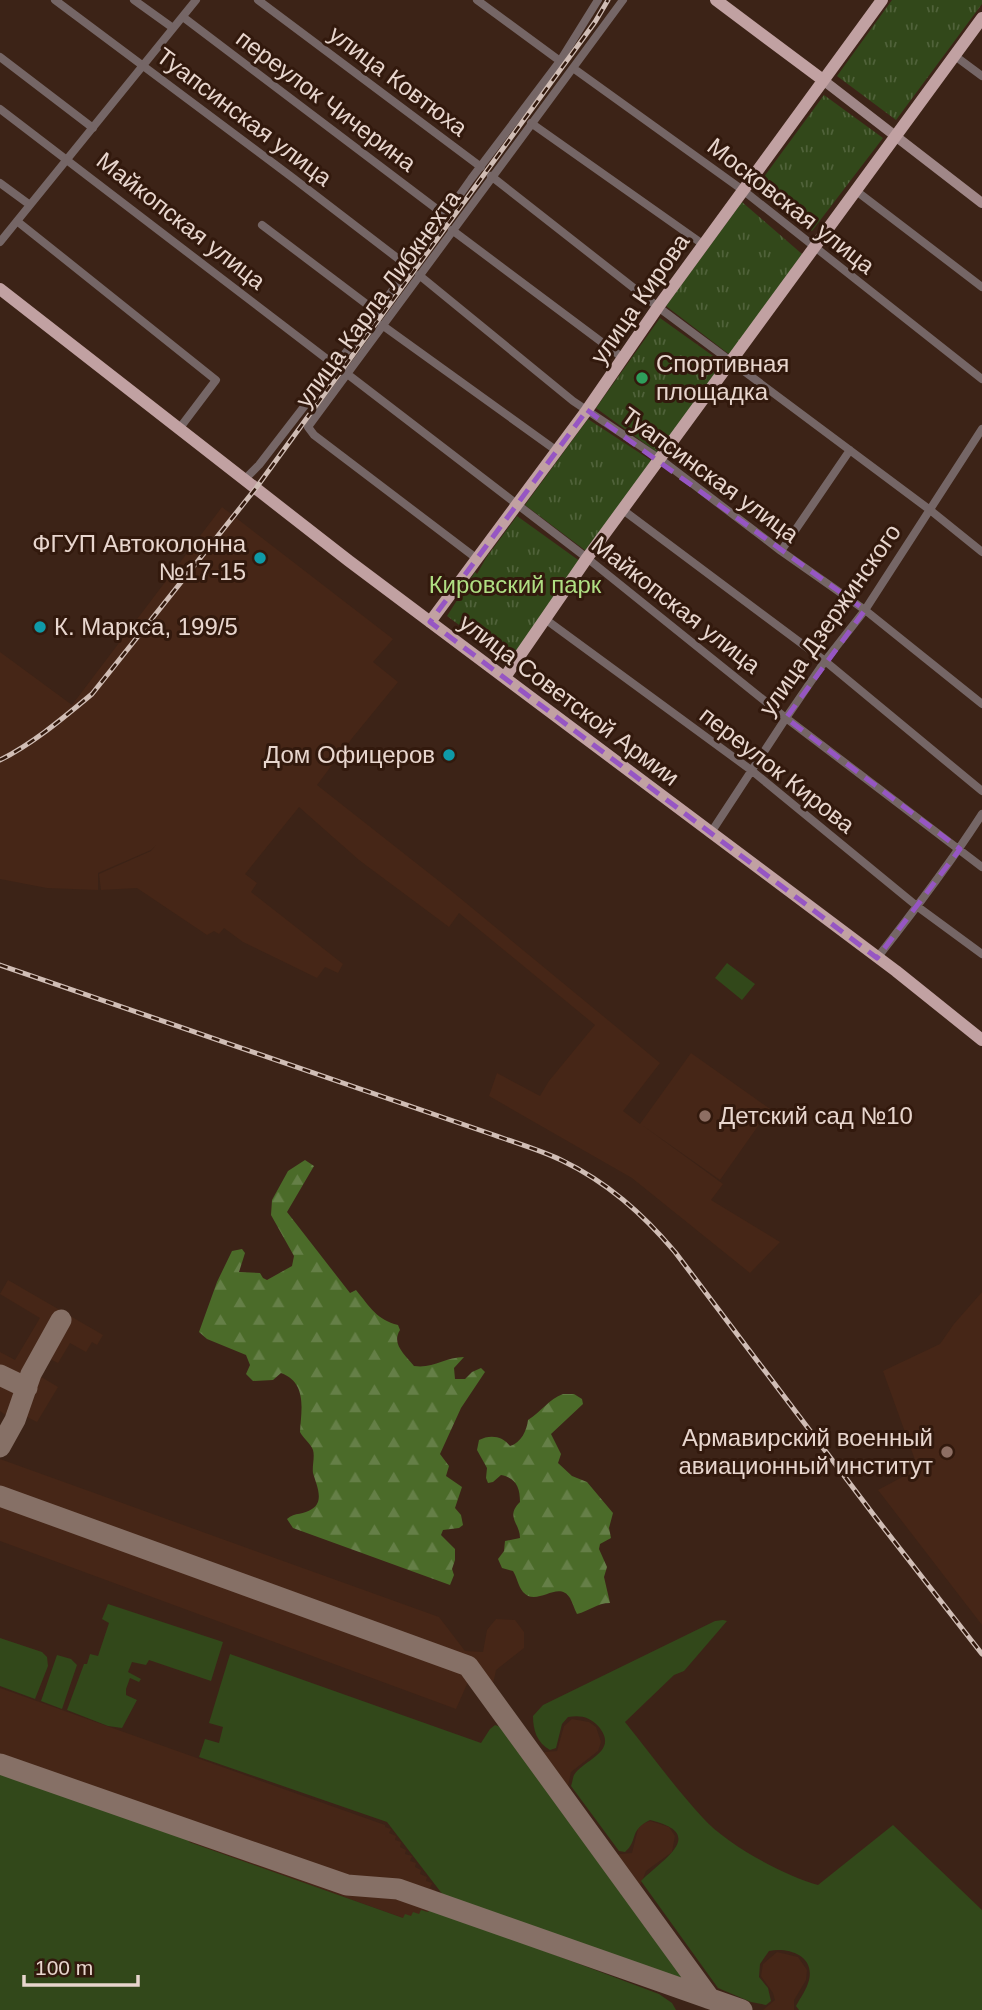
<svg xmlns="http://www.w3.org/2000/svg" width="982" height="2010" viewBox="0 0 982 2010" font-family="Arial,sans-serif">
  <defs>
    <pattern id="forest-firs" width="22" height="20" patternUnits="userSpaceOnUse" patternTransform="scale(1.75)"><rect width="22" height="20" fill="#4b6b29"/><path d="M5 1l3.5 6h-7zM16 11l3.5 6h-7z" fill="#657f47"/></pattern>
    <pattern id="park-tufts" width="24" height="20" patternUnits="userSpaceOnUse" patternTransform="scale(1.75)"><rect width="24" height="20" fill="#32481a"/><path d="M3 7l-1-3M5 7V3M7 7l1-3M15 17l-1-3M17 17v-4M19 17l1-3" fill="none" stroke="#50623a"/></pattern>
  </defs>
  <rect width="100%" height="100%" fill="#3c2317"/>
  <!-- built -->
  <path fill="#462617" d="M222,507L393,639L373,662L398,682L353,737L317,785L449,889L660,1063L623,1111L640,1124L691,1053L770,1109L720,1180L642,1125L723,1184L711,1200L780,1242L750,1273L632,1178L489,1096L497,1073L540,1096L549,1081L595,1025L459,913L449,927L359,860L299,807L245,874L257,883L251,892L343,964L338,973L325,967L317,978L243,942L224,928L219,934L214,931L207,935L137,888L101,890L99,874L151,851L156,845L151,850L98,873V890L47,888L0,879V652L72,705Z
    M8,1280L103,1335L97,1345L92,1342L86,1352L70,1343L58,1363L48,1358L38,1375L58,1387L37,1422L27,1417L21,1426L0,1411V1352L15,1360L40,1318L0,1294Z
    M982,1292V1625L878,1490L908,1474L915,1460L883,1371L940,1344L954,1324Z
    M0,1459L439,1617L465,1651L483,1652L487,1630L496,1619L515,1620L524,1632V1648L496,1670L492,1689L468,1657L467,1684L456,1709L0,1541Z
    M0,1688L385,1825V1827L391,1829L389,1833L396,1836L395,1840L401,1842L400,1847L406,1850L405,1854L412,1856L410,1861L416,1863L415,1867L421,1870L420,1874L427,1877L426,1881L432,1883L430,1888L436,1890L428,1912L403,1918L189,1842L190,1837L0,1769Z
    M572,1719L589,1722L596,1727L601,1742L598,1751L571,1772L568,1786L560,1792L535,1757L545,1752L557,1751L564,1726Z
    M650,1821L669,1827L675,1836L672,1852L646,1871L641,1884L632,1890L610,1860L620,1854L632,1853L638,1829L642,1824Z
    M777,1952L798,1957L807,1970L806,1980L794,2000V2010H763L775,2000L773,1993L761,1976L763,1964Z"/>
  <!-- green -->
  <path fill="#32481a" d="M727,963L755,984L742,1000L715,978Z
    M108,1604L223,1642L211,1681L149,1660L146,1665L132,1662L128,1672L141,1679L139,1682L130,1678L126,1689V1695L137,1700L122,1728L108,1726L67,1710L84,1664H87L90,1654L98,1656L109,1623L102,1619Z
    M723,1620L727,1621L684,1671L674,1675L625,1722C651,1754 675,1788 703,1818C726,1844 784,1876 818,1885L893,1825L982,1910V2010H799L796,2006C800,1998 807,1989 809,1980C815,1955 787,1947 769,1951L760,1964L759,1977L768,1988L771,2001L766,2005L751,2002L718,1988L641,1881C663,1859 708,1834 650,1820C628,1831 639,1840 625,1852L619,1851L571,1786C572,1784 573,1777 574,1775C584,1759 619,1752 599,1727C590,1717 581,1715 568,1717L562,1724L556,1748L550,1750C537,1743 533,1730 533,1716L543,1705L715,1621Z
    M0,1638L42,1652L47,1657L48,1666L35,1699L0,1686Z
    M230,1654L481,1743L490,1729L495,1725L501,1727L686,1978V1981L443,1895L387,1822L199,1757L205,1739L219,1743L223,1727L209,1723Z
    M57,1655L71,1659L77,1665L62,1709L41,1701Z
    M0,1769L191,1837L189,1842L403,1918L405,1914L411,1916L413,1912L419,1914L421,1910L428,1912L430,1908L659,1994L672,2003L676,2010H0Z"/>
  <!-- forest -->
  <path fill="url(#forest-firs)" d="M305,1160L314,1166L287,1212L350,1293L356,1290C370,1307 377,1320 398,1325L400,1330C391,1344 405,1355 414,1366C433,1369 445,1357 464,1357L454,1368L455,1379H465L472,1372L481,1368L485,1372L461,1408L440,1454L449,1466L446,1476L462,1487L455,1508L461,1515L463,1525L459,1528L443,1530L441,1535L455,1549V1560L452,1569L454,1575L450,1585L293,1528L287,1519C295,1512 304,1515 312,1509C325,1501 316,1484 313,1473C312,1466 315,1457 313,1450C311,1444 303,1438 300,1432C301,1411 308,1383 281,1373L273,1380L253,1381L246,1374L250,1365L246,1355L207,1339L199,1332L217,1282L232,1251L242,1249L245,1253L239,1272L260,1273L263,1278L267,1280L292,1266L294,1256L271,1215L272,1200L288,1171Z
    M563,1394H574L582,1399L583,1404L551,1434L561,1454L558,1463L572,1476L587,1482L613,1513L609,1528L611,1538L600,1544L599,1549L607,1567L604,1577L610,1603C597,1603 589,1611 577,1614C574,1609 573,1603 570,1598C558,1579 537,1608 523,1592C518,1586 517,1577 513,1571L502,1568L498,1559L504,1551L505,1541L520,1538C520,1523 505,1517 520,1502C520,1487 516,1478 501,1475L493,1482L488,1483L486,1478L487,1468L477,1450L479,1440C490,1434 503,1436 510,1446C521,1443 527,1430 528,1420C541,1412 549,1399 563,1394Z"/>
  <!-- park -->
  <path fill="url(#park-tufts)" d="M892,0H982V4L896,120L837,76Z
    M824,95L883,138L812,231L755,189Z
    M742,202L802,254L730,355L666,306Z
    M660,318L723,363L659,454L596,408Z
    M588,419L652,461L586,551L525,505Z
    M517,516L581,562L522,643C516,651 511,658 501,656L447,616L475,572L477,574L486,558Z"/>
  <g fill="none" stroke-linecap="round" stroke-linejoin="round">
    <!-- taxiway -->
    <path stroke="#867066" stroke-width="21" d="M0,1375L27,1388
      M0,1447L15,1420L31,1374L61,1320
      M0,1496L468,1666L710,1999
      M0,1764L347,1885L398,1889L742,2010"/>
    <!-- street -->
    <path stroke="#756666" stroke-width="8" d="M55,0L293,178L409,267
      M134,0L173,28
      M258,0L481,167
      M477,0L560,61
      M183,17L446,216
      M955,56L982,76
      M0,57L93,128
      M573,68L744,191L982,379
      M0,109L336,366
      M531,123L704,245
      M491,176L658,307L930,510L982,552
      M0,183L30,205
      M855,190L982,287
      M17,221L216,380L179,429
      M262,225L377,312
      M452,230L623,358
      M0,242L196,0
      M419,275L573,401L660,459L781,551L865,610L982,704
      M382,325L557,451
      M346,373L587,558L786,718L982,867
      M245,479L259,465L377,312L471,179L560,61L598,0
      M623,510L825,661L982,791
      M781,551L850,450
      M476,558L314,435L308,427L623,0
      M545,619L751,770L918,907L982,954
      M710,834L786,718L825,661L865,610L982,429
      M877,958C914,911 950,864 982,814"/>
    <!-- secondary -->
    <path stroke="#a08788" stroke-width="10" d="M823,80L982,203"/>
    <!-- primary -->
    <path stroke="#c1a1a2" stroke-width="12" d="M716,0L823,80
      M0,289L349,561L896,971L982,1040
      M430,622L587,410L658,307L882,0
      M505,677L587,558L982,18"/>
    <defs>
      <path id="rail" d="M0,760C34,743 63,718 92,694L256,488L595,22L608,0
        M0,965L494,1135C516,1143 540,1150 561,1160C607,1182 642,1213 675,1252L876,1518L982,1654"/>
    </defs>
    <!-- rail casing -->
    <use href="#rail" stroke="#d0bdb5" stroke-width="5"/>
    <!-- rail -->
    <use href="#rail" stroke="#32190d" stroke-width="2.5" stroke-dasharray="8" stroke-linecap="butt"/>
  </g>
  <!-- marked area -->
  <path fill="none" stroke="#9656c3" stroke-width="5" stroke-dasharray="14 9" stroke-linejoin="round" d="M587,410L865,610L786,718L960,849L877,958L430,622Z"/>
  <!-- markers -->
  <circle fill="#2e9e5b" stroke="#32190d" stroke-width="2.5" cx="642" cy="378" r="7"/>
  <g fill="#0f9aa8" stroke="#32190d" stroke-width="2.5">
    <circle cx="260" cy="558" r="7"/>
    <circle cx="40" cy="627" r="7"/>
    <circle cx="449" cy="755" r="7"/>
  </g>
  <g fill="#8d6e63" stroke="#32190d" stroke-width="2.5">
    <circle cx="705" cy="1116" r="7"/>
    <circle cx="947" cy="1452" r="7"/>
  </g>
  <g text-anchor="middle" stroke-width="6" stroke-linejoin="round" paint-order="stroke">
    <!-- street labels -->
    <g font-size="24" fill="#e8d6ce" stroke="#32190d">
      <text transform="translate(398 81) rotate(37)" y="8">улица Ковтюха</text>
      <text transform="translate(326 101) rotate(37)" y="8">переулок Чичерина</text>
      <text transform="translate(244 117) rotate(37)" y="8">Туапсинская улица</text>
      <text transform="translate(791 206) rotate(38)" y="8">Московская улица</text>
      <text transform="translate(181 221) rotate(38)" y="8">Майкопская улица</text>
      <text transform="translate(378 299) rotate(-54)" y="8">улица Карла Либкнехта</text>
      <text transform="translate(640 299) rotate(-55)" y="8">улица Кирова</text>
      <text transform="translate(710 475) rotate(36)" y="8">Туапсинская улица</text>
      <text transform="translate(676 605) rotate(38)" y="8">Майкопская улица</text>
      <text transform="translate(830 620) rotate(-55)" y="8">улица Дзержинского</text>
      <text transform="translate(569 700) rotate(37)" y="8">улица Советской Армии</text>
      <text transform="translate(777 770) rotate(38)" y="8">переулок Кирова</text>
    </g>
    <!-- poi labels -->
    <g font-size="24" fill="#e8d6ce" stroke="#32190d" text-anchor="start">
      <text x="656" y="372">Спортивная<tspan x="656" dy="28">площадка</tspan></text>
      <text x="246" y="552" text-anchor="end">ФГУП Автоколонна<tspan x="246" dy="28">№17-15</tspan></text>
      <text x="54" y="635">К. Маркса, 199/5</text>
      <text x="435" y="763" text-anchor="end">Дом Офицеров</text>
      <text x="719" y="1124">Детский сад №10</text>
      <text x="933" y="1446" text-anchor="end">Армавирский военный<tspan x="933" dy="28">авиационный институт</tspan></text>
    </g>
    <!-- park labels -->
    <g font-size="24" fill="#b0df83" stroke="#32190d">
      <text x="515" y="593">Кировский парк</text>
    </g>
  </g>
  <!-- scale -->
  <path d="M24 1975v10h114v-10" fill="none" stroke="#e8d6ce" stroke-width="3.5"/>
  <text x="35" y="1975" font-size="21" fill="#e8d6ce" stroke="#32190d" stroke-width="5" paint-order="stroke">100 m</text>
</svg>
